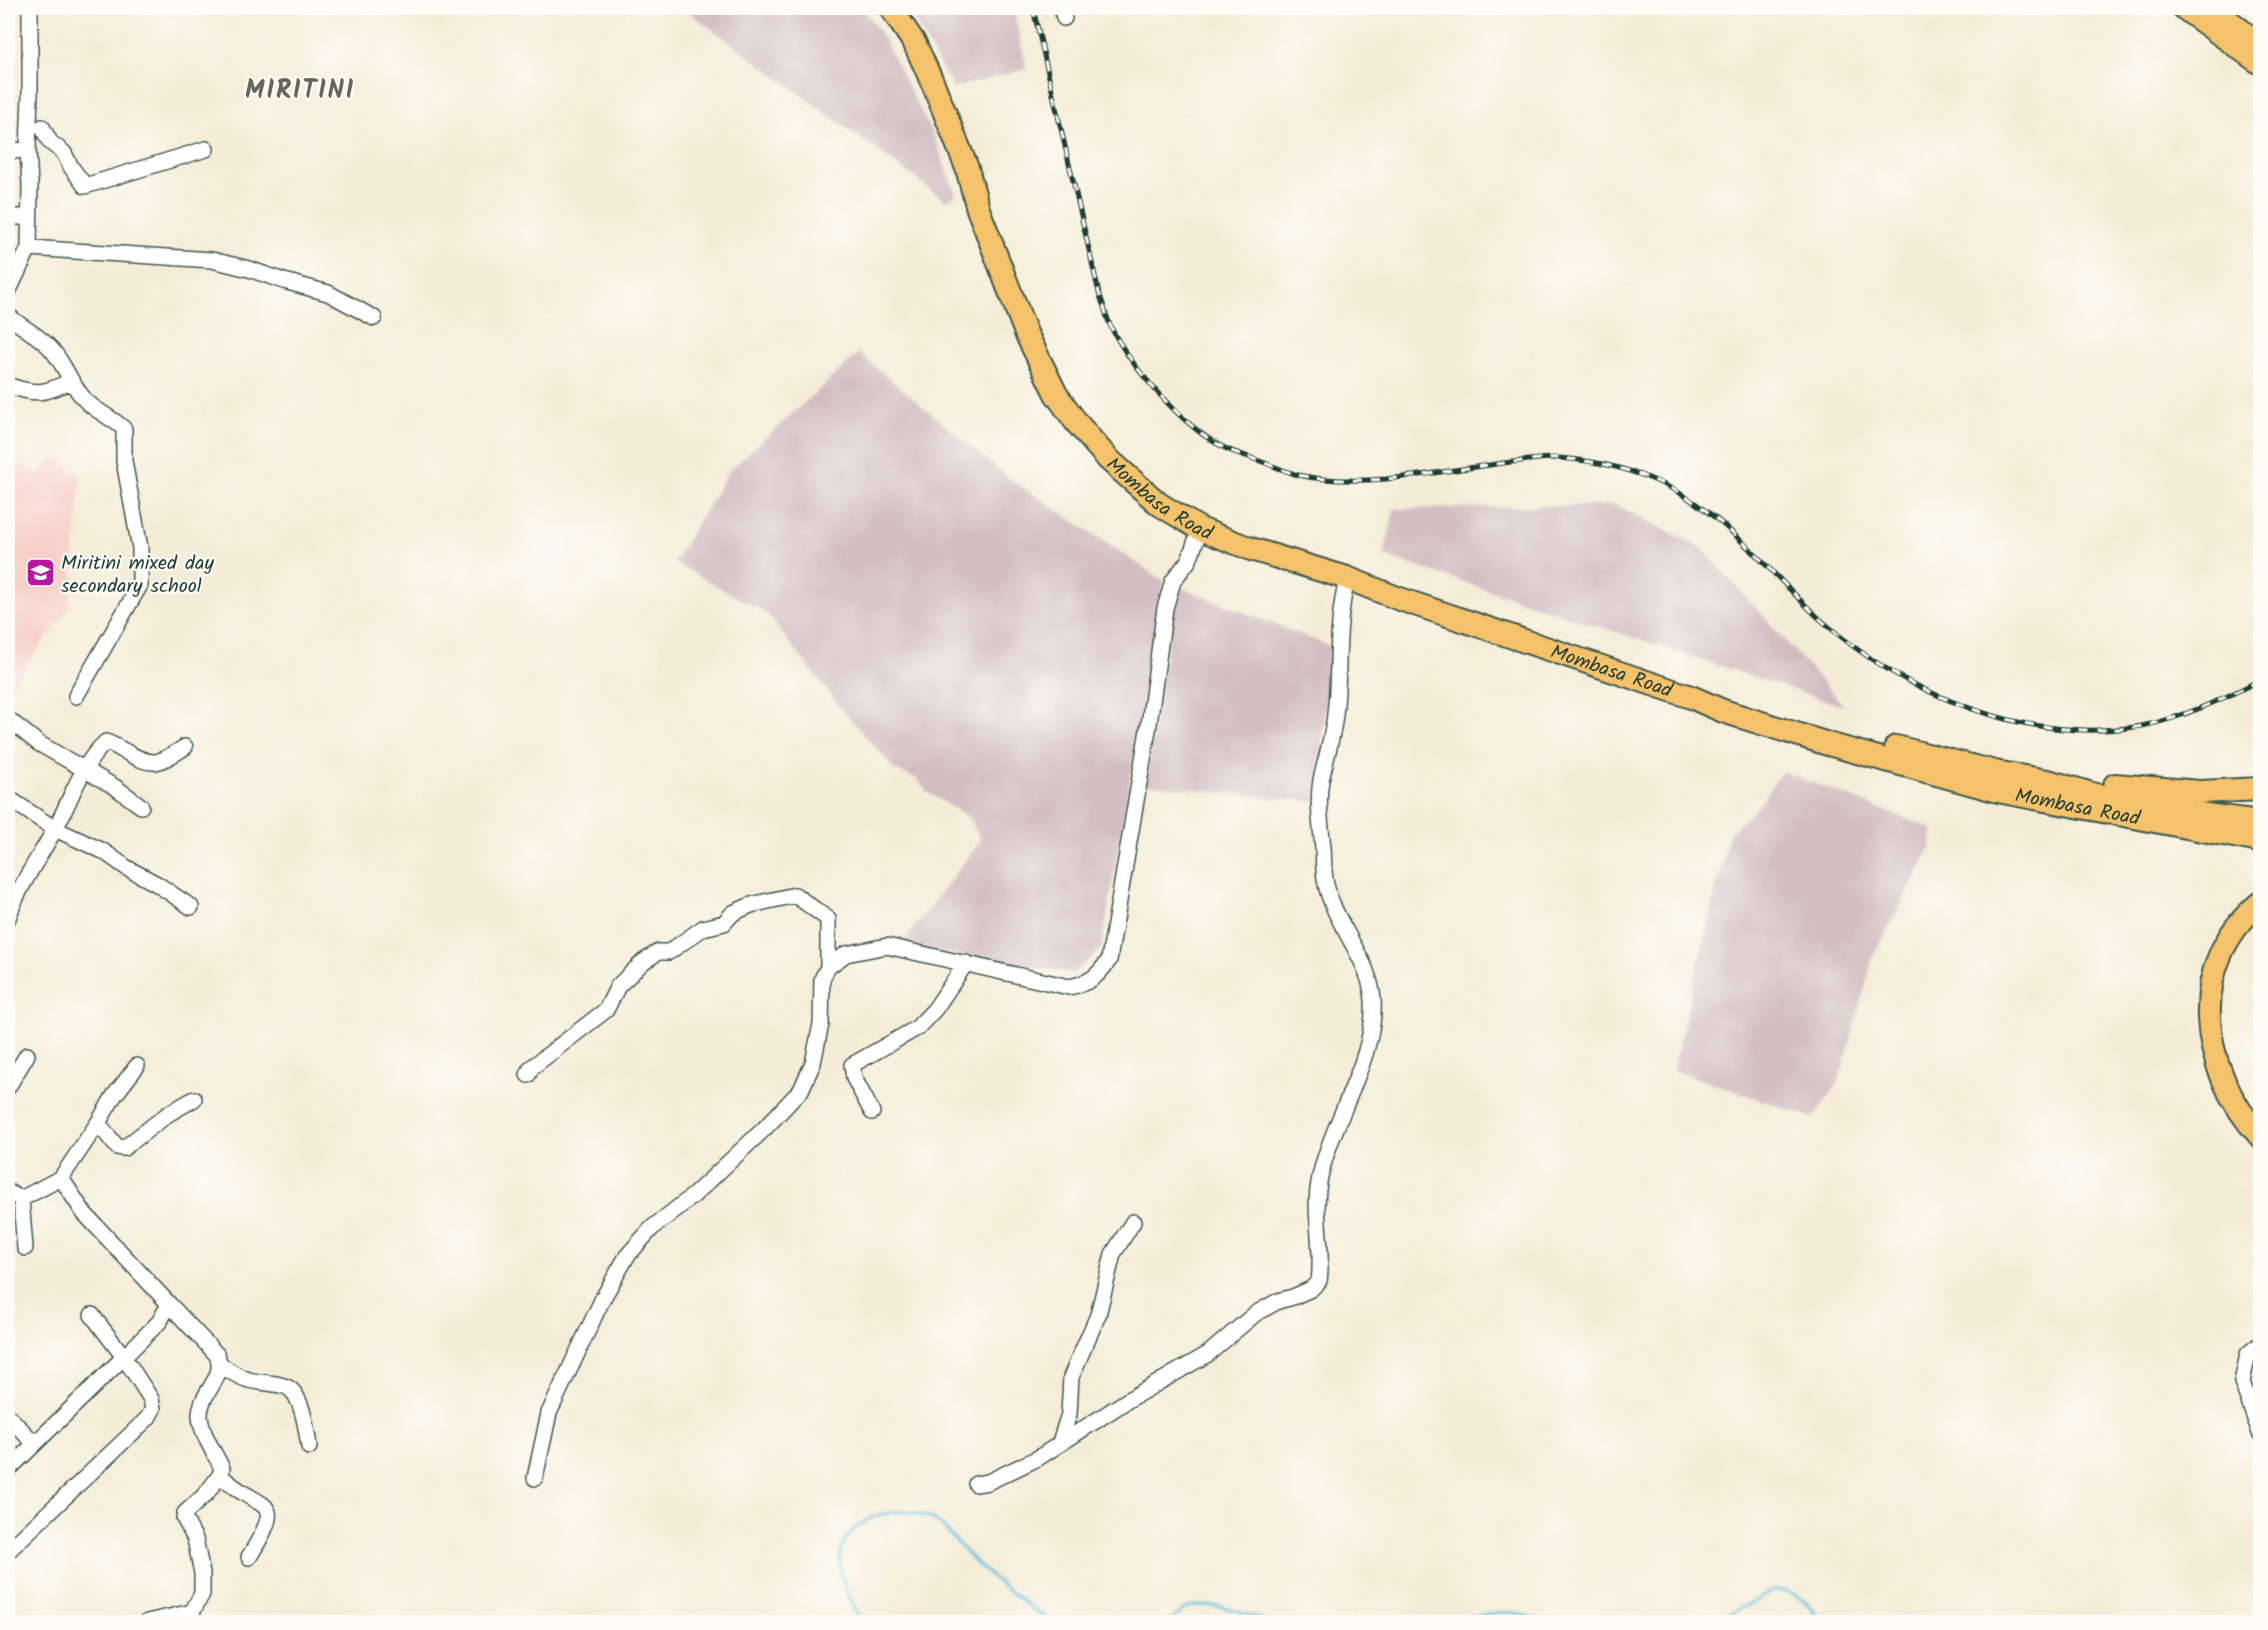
<svg xmlns="http://www.w3.org/2000/svg" width="2268" height="1630" viewBox="0 0 2268 1630" font-family="Kalam,sans-serif">
  <rect width="100%" height="100%" fill="#fdfcf7"/>
  <filter id="ink" filterUnits="userSpaceOnUse"><feTurbulence type="fractalNoise" baseFrequency=".0167" numOctaves="2"/><feDisplacementMap in="SourceGraphic" scale="12" xChannelSelector="R" yChannelSelector="G"/><feConvolveMatrix kernelMatrix="1 2 1 2 8 2 1 2 1" color-interpolation-filters="sRGB"/></filter>
  <filter id="wash" filterUnits="userSpaceOnUse"><feTurbulence type="fractalNoise" baseFrequency=".008" numOctaves="4" result="noise"/><feDisplacementMap in="SourceGraphic" scale="24" xChannelSelector="R" yChannelSelector="G"/><feGaussianBlur stdDeviation="1.35" result="paint"/><feColorMatrix in="noise" values="0 0 0 0 0 0 0 0 0 0 0 0 0 0 0 0 0 1.4 0 .05"/><feComposite in="paint" operator="in"/></filter>
  <g filter="url(#wash)">
    <rect width="100%" height="100%" fill="#f4ecd6"/>
    <!-- built -->
    <path fill="#f7d0ca" d="M55,457L81,476L69,606L8,692V458L39,475Z"/>
    <!-- industrial -->
    <path fill="#d2bec2" d="M683,8H863L884,39L933,135L956,195L946,201Z
      M907,8H1013L1027,69L953,88Z
      M859,353L1007,477L1164,581L1101,950L1073,973L900,946L981,840L968,817L927,792L917,779L893,769L887,760L844,712L767,614L674,562L728,472Z
      M1615,505L1702,548L1845,707L1384,556L1394,509Z
      M1177,586L1332,647L1316,802L1144,784Z
      M1782,771L1933,829L1931,847L1873,957L1850,1044L1838,1083L1813,1118L1673,1070L1729,834L1760,804Z"/>
    <g fill="none" stroke-linecap="round" stroke-linejoin="round">
      <!-- stream -->
      <path stroke="#5bbdd9" stroke-width="3" d="M860,1622C855,1602 843,1591 840,1567C836,1525 884,1505 918,1514C922,1515 928,1516 932,1518C945,1526 959,1546 970,1557C996,1582 1023,1603 1053,1622
        M1171,1622C1176,1615 1183,1607 1193,1606C1215,1602 1246,1613 1267,1622
        M1454,1622C1479,1615 1516,1604 1537,1622
        M1715,1622L1775,1590L1789,1592L1803,1599L1824,1622"/>
    </g>
  </g>
  <g filter="url(#ink)">
    <g fill="none" stroke-linecap="round" stroke-linejoin="round">
      <defs>
        <path id="minor" d="M1062,8L1064,18
          M42,127L50,142L64,153L71,167L85,186L206,149
          M8,151L28,150
          M8,217H29
          M29,248L212,260L249,269L284,281L328,293L374,318
          M8,292L29,248L30,185L28,150L30,95V8
          M8,315C21,328 40,335 52,350C66,366 71,386 86,401C97,412 113,418 124,429V461L140,548V585L76,696
          M10,386C36,395 45,394 70,381
          M8,719L38,743L115,787L141,806
          M8,798L55,829L103,851L127,868L157,884L191,907
          M8,918C18,887 39,858 55,829C71,800 81,764 106,742C121,747 139,763 155,762C164,761 177,752 185,747
          M528,1075L531,1068L606,1010L618,986L643,962L658,952H669L703,928L724,923L733,913L751,905L795,895L828,919V967
          M8,1087L27,1055
          M872,1112L854,1078L852,1065L917,1028L935,1009L966,963
          M98,1123L114,1096L137,1066
          M61,1178L98,1123L117,1147L124,1148L168,1114L194,1099
          M8,1192L21,1199L61,1178L84,1213L169,1304L160,1321L124,1357L151,1399L153,1409L148,1418L8,1551
          M21,1199L25,1248
          M169,1304L217,1355C227,1379 199,1392 200,1416C201,1433 214,1452 222,1468L220,1475L206,1494L185,1513L184,1518L195,1539L202,1573V1594L192,1612L193,1622
          M2260,1344L2248,1354L2242,1382L2260,1433
          M220,1364C229,1371 238,1377 249,1380C259,1383 283,1383 290,1389C303,1399 307,1432 309,1447
          M8,1416L34,1443
          M1060,1442L1069,1414L1071,1377L1098,1315L1113,1254L1133,1222
          M8,1470L124,1357L92,1315
          M220,1475C261,1515 289,1492 249,1557
          M535,1478L549,1413L603,1298L627,1256L652,1228L694,1195L764,1129L801,1090L813,1063L821,1024L822,979L828,967L846,954L887,946L1069,987C1090,983 1097,977 1109,960L1149,724L1165,608L1173,581L1189,560L1200,529
          M976,1484L988,1482L1038,1458L1128,1400L1208,1354L1255,1314L1278,1301L1293,1297L1311,1289L1319,1281C1324,1248 1313,1215 1319,1182C1329,1125 1377,1058 1373,1000C1370,958 1334,924 1326,884C1323,872 1324,859 1323,848C1321,826 1317,802 1321,780C1326,758 1333,736 1335,714C1339,683 1337,653 1340,623C1341,608 1344,593 1347,578
          M147,1622L192,1612"/>
        <g id="highway">
          <path id="s1" d="M891,8L915,44L934,86L967,168L978,209L1026,333L1056,394L1076,422L1108,459L1159,504L1200,529L1251,549L1347,578L1397,598L1691,697L1723,711L1828,744L1998,791L2260,841"/>
          <path d="M2184,8L2260,63"/>
          <path d="M2212,8L2260,45"/>
          <path d="M1896,747L1995,772L2048,781L2092,794L2191,813L2260,822"/>
          <path d="M2115,785L2200,792L2260,789"/>
          <path d="M2260,903C2185,964 2199,1070 2260,1136"/>
        </g>
      </defs>
      <!-- minor casing -->
      <use href="#minor" stroke="#3f574c" stroke-width="18"/>
      <!-- highway casing -->
      <use href="#highway" stroke="#3f574c" stroke-width="26"/>
      <!-- minor -->
      <use href="#minor" stroke="#fff" stroke-width="15"/>
      <!-- highway -->
      <use href="#highway" stroke="#f3c26a" stroke-width="22"/>
      <defs>
        <path id="rail" d="M1033,8L1099,293C1103,303 1106,315 1110,325C1129,365 1183,427 1223,447C1232,452 1244,455 1254,459C1269,464 1284,471 1298,475C1325,481 1358,481 1386,479C1428,475 1470,467 1512,462C1527,461 1544,457 1559,458C1585,460 1614,465 1638,474C1714,499 1764,567 1820,619C1904,695 2028,745 2142,726C2183,718 2223,699 2260,680"/>
      </defs>
      <!-- rail casing -->
      <use href="#rail" stroke="#1f3d34" stroke-width="5"/>
      <!-- rail -->
      <use href="#rail" stroke="#fdfcf7" stroke-width="3" stroke-dasharray="9" stroke-linecap="butt"/>
    </g>
  </g>
  <!-- icons -->
  <defs>
    <symbol id="school-square" viewBox="-11 -11 22 22"><rect x="-9" y="-9" width="18" height="18" rx="4" fill="#b5179e" stroke="#fdfcf7"/><path d="M0-5L7-2L0 1L-7-2ZM-4 1L0 2.5L4 1V4Q0 6-4 4Z" fill="#fff"/></symbol>
  </defs>
  <g fill-rule="evenodd">
    <use href="#school-square" x="24" y="556" width="33" height="33"/>
  </g>
  <g text-anchor="middle" stroke-width="4.5" stroke-linejoin="round" paint-order="stroke">
    <!-- street labels -->
    <g font-size="20" fill="#1f3d34" stroke="#fdfcf7">
      <text dy="7" stroke="none"><textPath href="#s1" startOffset="570">Mombasa Road</textPath></text>
      <text dy="7" stroke="none"><textPath href="#s1" startOffset="1056">Mombasa Road</textPath></text>
      <text dy="7" stroke="none"><textPath href="#s1" startOffset="1542">Mombasa Road</textPath></text>
    </g>
    <!-- poi labels -->
    <g font-size="20" fill="#1f3d34" stroke="#fdfcf7" text-anchor="start">
      <text x="61" y="569">Miritini mixed day<tspan x="61" dy="23">secondary school</tspan></text>
    </g>
    <!-- district labels -->
    <g font-size="26" font-weight="bold" letter-spacing="1.5" fill="#656656" stroke="#fdfcf7">
      <text x="300" y="98">MIRITINI</text>
    </g>
  </g>
  <!-- margin -->
  <rect width="2268" height="1630" fill="none" stroke="#fdfcf7" stroke-width="30"/>
</svg>
